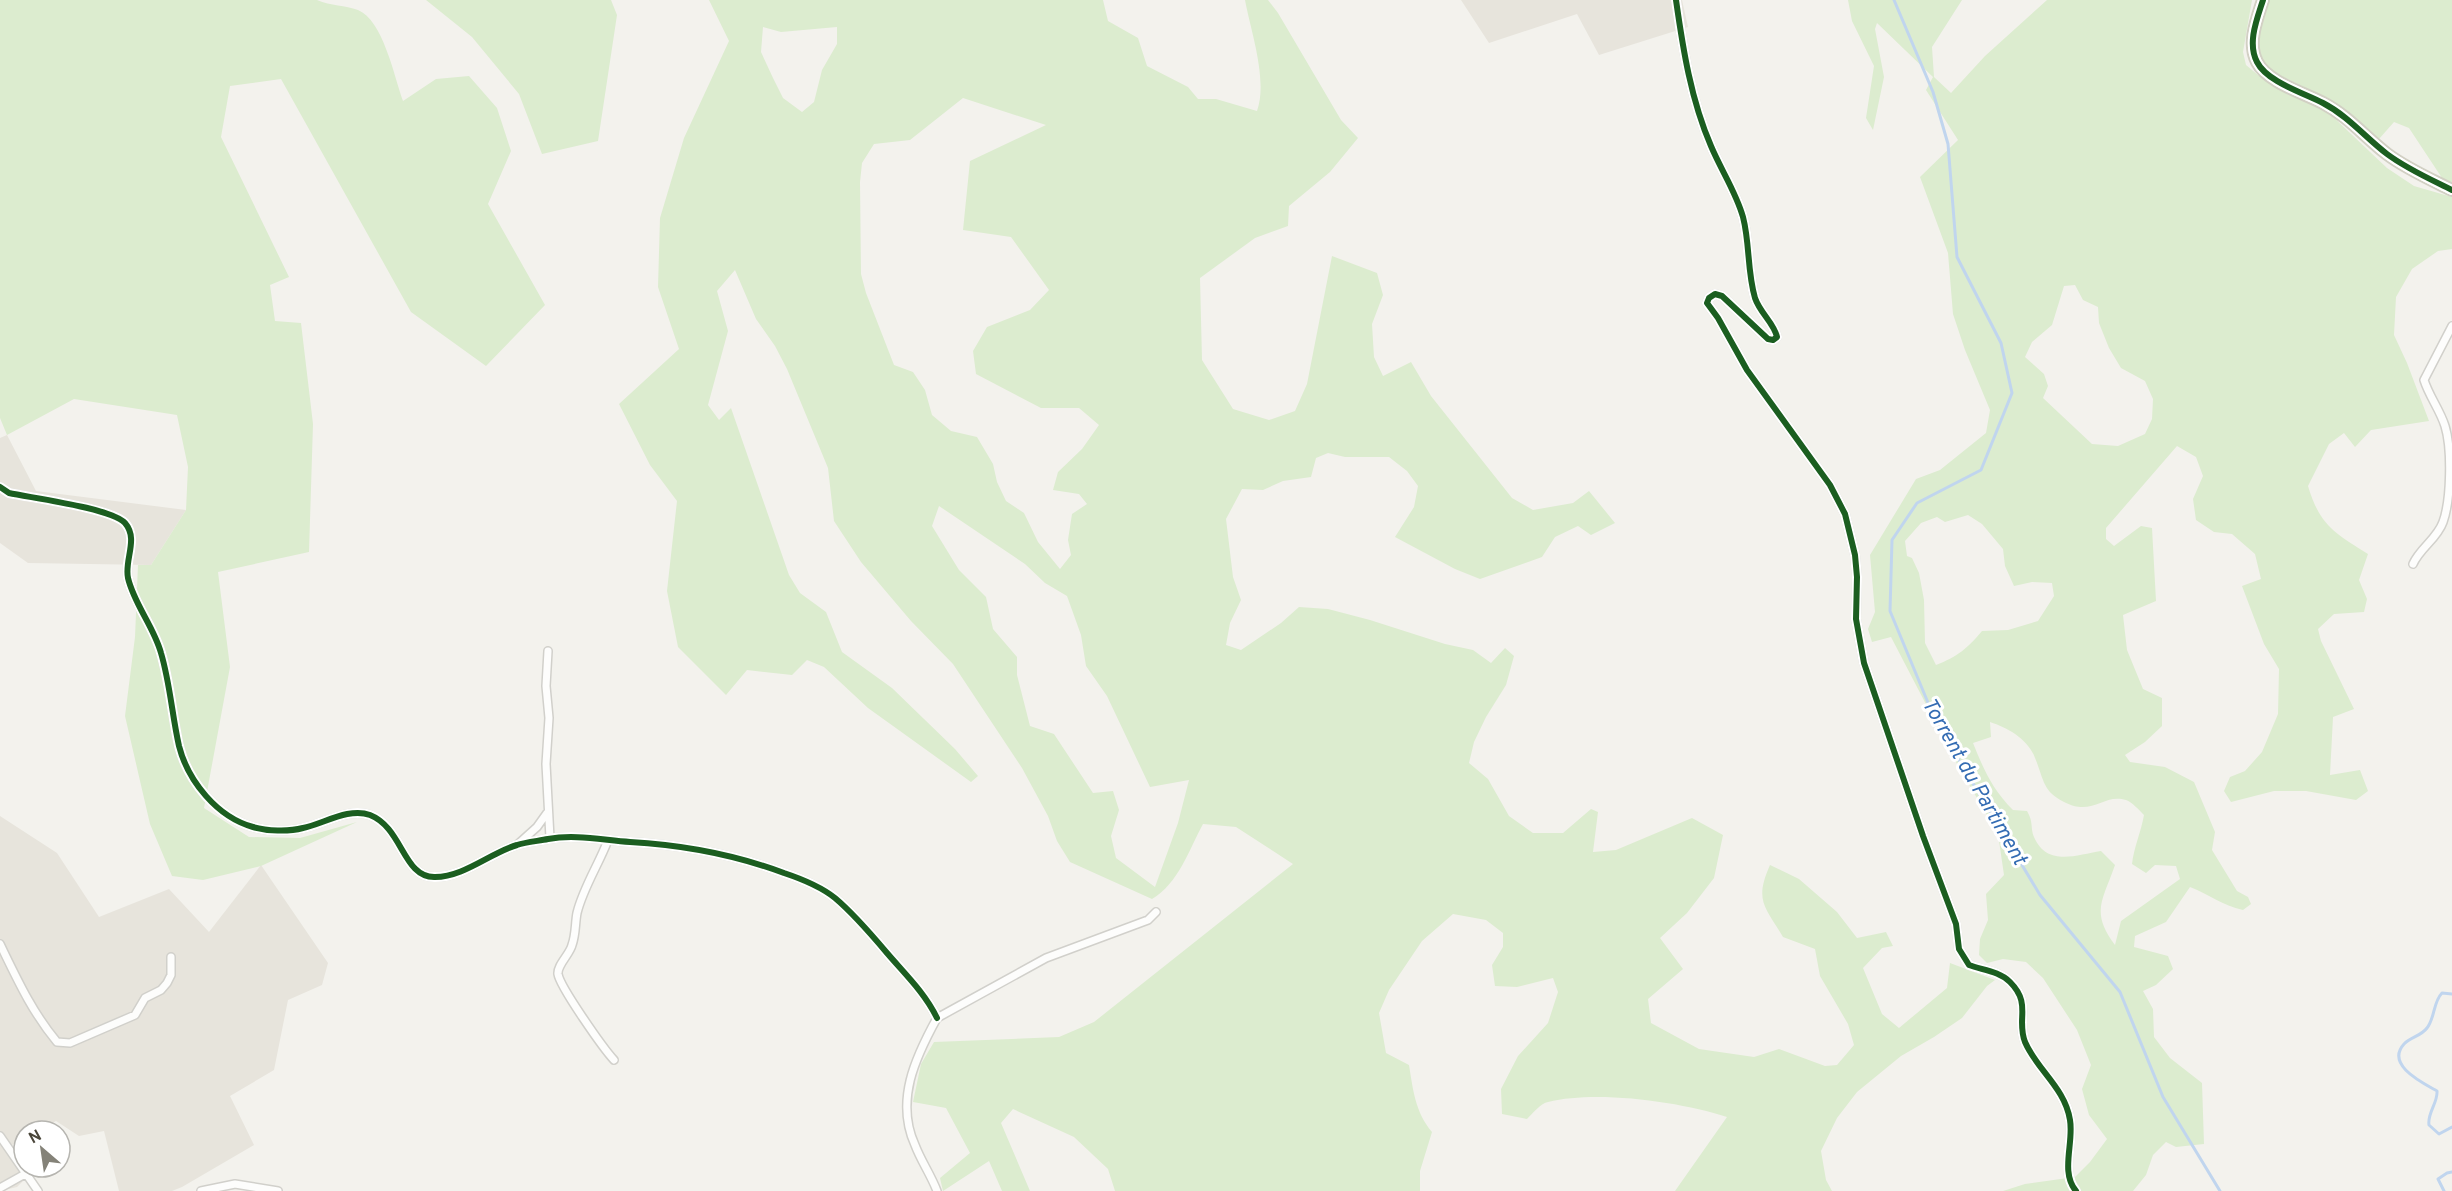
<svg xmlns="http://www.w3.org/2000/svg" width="2452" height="1191" viewBox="0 0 2452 1191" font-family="Overpass,sans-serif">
  <rect width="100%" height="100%" fill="#f3f2ed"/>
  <!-- residential -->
  <path fill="#e7e4dc" d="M1461,0H1682L1688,27L1599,55L1577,14L1489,43Z
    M7,435L36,491L186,510L151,565L28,563L0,543V438Z
    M0,816L57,853L99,917L169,889L209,932L261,865L328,963L322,985L288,1000L274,1070L230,1096L254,1145L182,1187L172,1191H119L104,1131L79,1136L56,1121L38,1131H24V1138L12,1145L24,1163V1167H27L31,1173L17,1187L0,1191Z"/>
  <!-- green -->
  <path fill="#dceccf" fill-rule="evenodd" d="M0,0H317C331,6 345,5 358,10C383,20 394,76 403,101L436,79L469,76L497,108L511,151L488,204L545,305L486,366L411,312L281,79L230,86L221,137L289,277L270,285L275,321L301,323L313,424L309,552L218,572L230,667L204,808L249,837L300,838L357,822L261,866L203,880L172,876L150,824L125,716L135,637L138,565H151L186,510L188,467L177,415L74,399L7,435L0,418Z
    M426,0H611L617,15L598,141L542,154L519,94L472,37Z
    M709,0H1103L1108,21L1138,38L1147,66L1188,87L1198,99H1216L1257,111C1268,80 1251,32 1245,0H1268L1278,13L1341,120L1358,138L1330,172L1289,206L1288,226L1255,238L1200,278L1202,360L1233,409L1269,420L1295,411L1307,384L1332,256L1377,273L1383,295L1372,324L1374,357L1383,376L1411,362L1431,396L1512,498L1533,510L1573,503L1589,491L1615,523L1591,535L1578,526L1555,537L1542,557L1480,579L1455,569L1395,537L1414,507L1418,486L1407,471L1389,457H1345L1328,453L1316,458L1311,477L1283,481L1263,490L1242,489L1226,519L1233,577L1241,600L1230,623L1226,645L1241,650L1281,623L1299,607L1328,609L1370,620L1445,644L1473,650L1491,663L1505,648L1514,656L1506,685L1486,717L1474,742L1469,763L1488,779L1509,816L1533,833H1563L1591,809L1598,812L1593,852L1616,850L1692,818L1723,835L1714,878L1687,913L1660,938L1683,969L1648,999L1651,1023L1699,1049L1754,1057L1779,1049L1825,1066L1837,1065L1854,1045L1848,1024L1820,976L1815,949L1783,937C1765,906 1754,901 1770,865L1799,879L1837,912L1857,938L1886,932L1893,946L1882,948L1863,968L1882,1014L1899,1028L1947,988L1950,963L1995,980L1987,986L1962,1018L1934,1037L1901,1056L1857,1092L1837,1118L1821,1151L1826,1180L1832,1191H1675L1727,1117C1680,1102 1598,1090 1548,1102C1541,1103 1533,1113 1527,1119L1502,1114L1501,1089L1518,1056L1548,1023L1558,992L1553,978L1517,987L1495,986L1492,965L1503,947V933L1486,920L1453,914L1422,941L1389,990L1379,1013L1386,1053L1409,1065C1413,1089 1415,1112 1432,1132L1420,1171V1191H1115L1108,1169L1074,1137L1013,1109L1001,1123L1030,1191H1002L989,1161L943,1191L940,1178L970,1153L946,1108L913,1102L921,1064L934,1042L1059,1037L1094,1022L1293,864L1236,827L1203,824C1189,850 1178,884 1152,899L1070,862L1057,841L1048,816L1022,768L953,664L911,621L861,562L834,521L828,468L787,369L775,346L756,319L735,270L717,291L728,331L708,405L719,420L731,408L789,575L800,593L826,612L842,652L892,688L955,749L978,776L971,782L868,708L824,667L807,660L792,675L747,670L726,695L678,647L667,591L677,501L650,465L619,404L679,349L658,287L660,218L684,138L729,41ZM763,27L781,32L837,27V44L822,70L814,102L802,112L783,98L773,78L761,52ZM963,98L1046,125L970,161L963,230L1011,237L1049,290L1030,310L987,327L973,351L976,374L1041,408H1079L1099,425L1082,449L1058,472L1053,490L1079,494L1087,504L1072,514L1068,540L1071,555L1060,569L1038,542L1024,513L1006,501L997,482L993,464L977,437L951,431L932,415L925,390L913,372L894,365L866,293L861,274L860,182L862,163L874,144L910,140ZM939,506L1025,564L1045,583L1067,596L1081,635L1086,666L1107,696L1150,787L1189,780L1178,823L1155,887L1116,858L1111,836L1119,810L1113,791L1093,793L1054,734L1030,726L1017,675V657L993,629L986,597L959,570L932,526Z
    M1848,0H1962L1932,47L1934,77L1951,93L1985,56L2047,0H2252L2243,52L2246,65L2258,75L2330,114L2387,168L2414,186L2452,197V249L2438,251L2412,269L2396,297L2394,335L2407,363L2429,421L2371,430L2355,447L2344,433L2329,444L2308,486C2320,526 2335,533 2368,554L2359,580L2367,599L2364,612L2334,614L2318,629L2321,641L2354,709L2333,717L2330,775L2360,770L2368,791L2356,800L2306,791H2274L2231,802L2224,791L2230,777L2245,771L2262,752L2278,714L2279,669L2264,644L2242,586L2261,579L2255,554L2232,534L2214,532L2196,520L2193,499L2203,476L2196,457L2177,446L2106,528V539L2114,546L2141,526L2152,528L2156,601L2123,615L2127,650L2143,689L2162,698V726L2145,742L2125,755L2130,762L2165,767L2194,782L2215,832L2212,850L2237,891L2248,897L2251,904L2243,910C2222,905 2210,895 2190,887L2166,922L2135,936L2134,947L2168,956L2173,969L2156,985L2143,991L2153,1009L2154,1037L2170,1058L2202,1083L2204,1144L2176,1147L2166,1142L2153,1155L2146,1175L2133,1191H2003L2025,1184L2075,1177L2090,1162L2107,1139L2089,1115L2082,1089L2091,1065L2077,1030L2043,978L2026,962L2003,959L1987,963L1979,955L1980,939L1988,920L1986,894L2004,875L1998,834L1956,762L1891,637L1872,642L1868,629L1875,612L1870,555L1916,479L1940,470L1986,433L1990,410L1965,350L1953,314L1948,253L1920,177L1958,140L1926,90L1933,77L1877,23L1875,29L1884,77L1873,130L1866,118L1874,66L1852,21ZM2075,285L2083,300L2098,307L2099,323L2109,348L2121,368L2145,381L2153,399L2152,419L2145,434L2118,446L2092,444L2043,398L2048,386L2044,374L2025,357L2032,342L2052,325L2064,286ZM1968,515L1982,524L2003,549L2005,566L2014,586L2032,582L2052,583L2054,596L2038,621L2008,630L1982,631C1968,648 1957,657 1936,665L1925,643L1924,600L1919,573L1912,558L1907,556L1905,541L1921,523L1937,517L1945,522ZM1990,722C2008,728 2028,739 2035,758C2044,779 2042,791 2064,802C2093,817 2103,793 2126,800C2132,802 2139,810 2144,815C2141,832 2134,847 2132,864L2146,873L2155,865L2176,866L2180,879L2121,921L2115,945C2090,912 2103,900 2115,865L2101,851C2076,855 2047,867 2034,837C2030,828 2034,823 2027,811L2013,810C1992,789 1984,770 1973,743L1991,737Z
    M2268,0H2452V183L2442,178L2409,128L2394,122L2379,139L2336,103L2269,70L2258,54L2257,40Z"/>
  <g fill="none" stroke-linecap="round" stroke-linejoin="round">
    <!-- stream -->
    <path stroke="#c0d5ee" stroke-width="3" d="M1894,0L1933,92L1948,144L1957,257L2001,343L2012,393L1981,470L1917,503L1892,540L1890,611L1936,722L2040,895L2120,992L2163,1097L2220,1191
      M2452,994L2442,993C2433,1002 2435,1018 2427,1028C2421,1036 2411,1037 2404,1044C2385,1065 2423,1083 2437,1091C2438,1103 2427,1113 2429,1125L2439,1134L2452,1127
      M2444,1191L2438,1179L2447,1173L2452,1172"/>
    <defs>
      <path id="street" d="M1676,0C1683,49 1691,100 1711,146C1721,170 1736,192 1743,217C1750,244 1747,271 1755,298C1760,313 1774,323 1777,337L1773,340L1768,339L1722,296L1715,294L1709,298L1707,303L1718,318L1747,370L1830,485L1845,514L1855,555L1857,577L1856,619L1864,663L1923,836L1956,924L1959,949L1969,965C1982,970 1999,971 2010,982C2032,1004 2016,1019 2025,1042C2037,1070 2065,1088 2070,1120C2074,1143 2060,1172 2076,1191
        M0,487L9,493C32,498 111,508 125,523C139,539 124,560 128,578C134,604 154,627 161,653C170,683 172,715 179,746C188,781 217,817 253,827C267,831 288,832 303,828C323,824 349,807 370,815C403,828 403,878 435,877C464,877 490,853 517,845C526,842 538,841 548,839C575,834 602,840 630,842C684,845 733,854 784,873C802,879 820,886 835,898C854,914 871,934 887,953C905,974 925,993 937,1018
        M2413,564C2420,548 2437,539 2443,522C2451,500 2452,449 2445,426C2440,410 2429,396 2424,380L2452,326
        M548,651L546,686L549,718L546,764L550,838
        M608,840C599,864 583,888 577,913C575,923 576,934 572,945C570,954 557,965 558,974C560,987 603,1048 614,1060
        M517,845L537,827L547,813
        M0,944C17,979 32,1012 57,1042L70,1043L135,1015L145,998L161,990L167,983L171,975V957
        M937,1018L1046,958L1148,920L1156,912
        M937,1018C915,1058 895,1101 915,1145C921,1161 931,1175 937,1191
        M0,1136L38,1191
        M0,1188L25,1174
        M201,1191L235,1184L278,1191"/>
      <path id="secondary" d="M2263,0C2257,19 2247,43 2257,62C2267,82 2304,93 2323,103C2348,116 2365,137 2387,154C2407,169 2430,179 2452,190"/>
    </defs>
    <!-- street casing -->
    <use href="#street" stroke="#d1d0cb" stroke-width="10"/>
    <!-- secondary casing -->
    <use href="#secondary" stroke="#d2d0c4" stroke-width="14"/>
    <!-- street -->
    <use href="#street" stroke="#fdfdfc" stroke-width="7"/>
    <!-- secondary -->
    <use href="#secondary" stroke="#f7f6f0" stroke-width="10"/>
    <defs>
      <path id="cycleway" d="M1676,0C1683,49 1691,100 1711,146C1721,170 1736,192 1743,217C1750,244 1747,271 1755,298C1760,313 1774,323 1777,337L1773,340L1768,339L1722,296L1715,294L1709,298L1707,303L1718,318L1747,370L1830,485L1845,514L1855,555L1857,577L1856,619L1864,663L1923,836L1956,924L1959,949L1969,965C1982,970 1999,971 2010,982C2032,1004 2016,1019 2025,1042C2037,1070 2065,1088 2070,1120C2074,1143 2060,1172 2076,1191
        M2263,0C2257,19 2247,43 2257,62C2267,82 2304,93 2323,103C2348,116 2365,137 2387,154C2407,169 2430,179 2452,190
        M0,487L9,493C32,498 111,508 125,523C139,539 124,560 128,578C134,604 154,627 161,653C170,683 172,715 179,746C188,781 217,817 253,827C267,831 288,832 303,828C323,824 349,807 370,815C403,828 403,878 435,877C464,877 490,853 517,845C526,842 538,841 548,839C575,834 602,840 630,842C684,845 733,854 784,873C802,879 820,886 835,898C854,914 871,934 887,953C905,974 925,993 937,1018"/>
    </defs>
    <!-- cycleway casing -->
    <use href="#cycleway" stroke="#fff" stroke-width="10"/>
    <!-- cycleway -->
    <use href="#cycleway" stroke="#1b5e20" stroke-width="6"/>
  </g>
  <g text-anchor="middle" stroke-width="6" stroke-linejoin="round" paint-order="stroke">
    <!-- water labels -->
    <g font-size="21" font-style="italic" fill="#346cb3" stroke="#fff">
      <text transform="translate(1975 781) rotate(60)" y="7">Torrent du Partiment</text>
    </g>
  </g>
  <!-- north arrow -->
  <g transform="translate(42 1149) rotate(331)"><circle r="28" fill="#ffffff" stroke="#b6b5b0" stroke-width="1.5"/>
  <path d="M0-4.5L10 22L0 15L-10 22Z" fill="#848278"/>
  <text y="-9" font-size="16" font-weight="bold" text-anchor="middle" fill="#494539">N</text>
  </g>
</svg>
